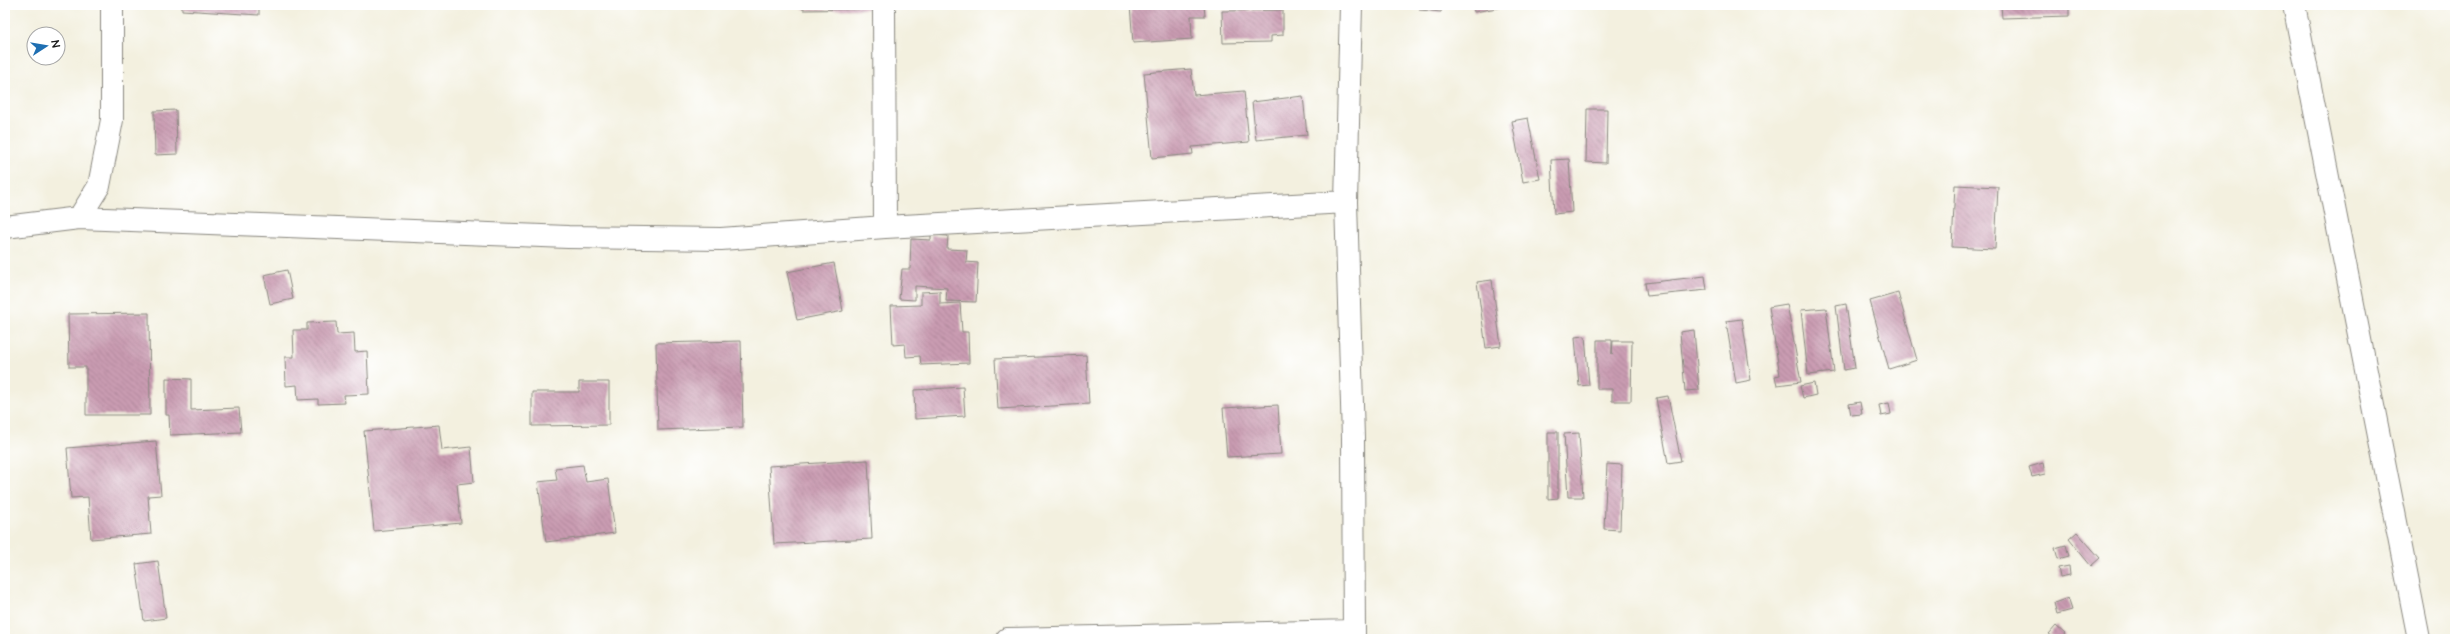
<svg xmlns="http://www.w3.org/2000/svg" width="2460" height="644" viewBox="0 0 2460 644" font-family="'Architects Daughter',sans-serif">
  <defs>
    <pattern id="building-back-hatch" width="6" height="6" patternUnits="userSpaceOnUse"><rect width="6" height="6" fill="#ca9cb2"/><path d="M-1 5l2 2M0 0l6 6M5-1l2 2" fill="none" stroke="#a37e90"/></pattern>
  </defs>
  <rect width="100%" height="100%" fill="#fff"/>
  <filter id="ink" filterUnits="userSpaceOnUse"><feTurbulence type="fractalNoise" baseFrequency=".025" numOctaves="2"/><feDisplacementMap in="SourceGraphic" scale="8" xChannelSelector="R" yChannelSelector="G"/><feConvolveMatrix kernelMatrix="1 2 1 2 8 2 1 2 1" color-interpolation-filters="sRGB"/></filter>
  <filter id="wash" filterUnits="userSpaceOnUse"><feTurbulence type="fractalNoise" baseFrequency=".012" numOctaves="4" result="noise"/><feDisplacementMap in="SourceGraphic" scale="16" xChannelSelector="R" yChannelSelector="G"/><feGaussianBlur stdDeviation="0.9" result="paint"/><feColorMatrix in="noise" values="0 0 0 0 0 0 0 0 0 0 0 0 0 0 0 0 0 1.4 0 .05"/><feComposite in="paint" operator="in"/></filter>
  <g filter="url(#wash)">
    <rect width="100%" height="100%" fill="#f3f0df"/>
    <g id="blocks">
      <!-- building -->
      <path fill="url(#building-back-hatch)" d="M182,5H259V15L182,10Z
        M803,5H869V9L803,10Z
        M1130,5H1204L1205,16H1191L1192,39L1133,43Z
        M1420,5H1442L1441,12L1420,10Z
        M1473,5H1509V6L1474,12Z
        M2001,5H2069V16L2002,18Z
        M1283,10V35L1271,36V42L1223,43L1222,11Z
        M1191,69L1194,95L1244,91L1249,142L1192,147L1193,154L1152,158L1144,73Z
        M1303,96L1307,135L1256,140L1252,102Z
        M1587,109H1607L1606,163L1586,162Z
        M176,110L177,154L155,155L154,111Z
        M1528,118L1540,179L1523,182L1512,121Z
        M1569,159L1572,212L1554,214L1551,160Z
        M1955,185L1998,187L1995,249L1952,247Z
        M931,235L948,236L947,249L967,250L966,262L978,263L976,302L946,301L947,288L915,286V300L899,299L902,269H910L911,239L931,240Z
        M834,263L843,311L797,320L787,272Z
        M287,270L293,299L270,304L264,275Z
        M1705,276L1707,290L1647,296L1645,283Z
        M1492,280L1501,346L1486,348L1477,282Z
        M940,291V304L960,303L962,332H968L969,363L921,365L920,356L906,357L905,344L893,345L891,306L921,305V292Z
        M1898,293L1917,360L1889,369L1870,301Z
        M1787,304L1801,382L1777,385L1775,376L1780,375L1769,307Z
        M1846,304L1855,368L1844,370L1836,306Z
        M1826,308L1834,372L1808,375L1801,310Z
        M149,313L150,415H86V367H69L68,314Z
        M1742,319L1751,380L1736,383L1726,321Z
        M336,322L337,334L354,333L355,352L367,351L369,394L344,395L345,403L318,404V399L298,400L297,385L286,386L285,357H294L293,330H307V323Z
        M1694,330L1699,390L1685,391L1680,332Z
        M1585,336L1589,385L1579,386L1575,337Z
        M1597,340H1612V354L1613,341H1632L1631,401H1612V389H1597Z
        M741,341L743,427L658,430L656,343Z
        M1086,355L1089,404L998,409L995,359Z
        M166,378L191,379V410L239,408L241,432L170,435L169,415H166Z
        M579,382H609V425L532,426V392H579Z
        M1814,383L1816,395L1803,398L1800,386Z
        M963,387L965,416L915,419L914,390Z
        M1668,396L1681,461L1668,463L1656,398Z
        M1860,402L1862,414L1851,415L1849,404Z
        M1889,403L1891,414L1881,416L1879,405Z
        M1278,405L1281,454L1227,457L1223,408Z
        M439,425L442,450L471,447L474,482L457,484L461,523L374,531L364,431Z
        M1548,432H1558V498L1548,499Z
        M1579,433L1583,497H1568L1564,434Z
        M156,441L161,495L148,496L151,534L91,539L88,497L71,498L67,448Z
        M868,460L872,539L774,544L769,466Z
        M2043,463L2045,474L2032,477L2029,467Z
        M1607,464L1622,465L1620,530L1604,529Z
        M583,465L586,482L608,479L615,533L546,542L538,482L557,480L555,468Z
        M2077,532L2100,558L2091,566L2069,539Z
        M2066,545L2069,556L2058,559L2055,548Z
        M158,561L166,618L144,621L136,564Z
        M2069,566L2070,575L2060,577L2058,568Z
        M2068,598L2072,610L2057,614L2054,603Z
        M2056,626L2065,634L2061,639H2056L2049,634Z"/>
    </g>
  </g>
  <g filter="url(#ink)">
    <use href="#blocks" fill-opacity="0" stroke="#88867e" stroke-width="1"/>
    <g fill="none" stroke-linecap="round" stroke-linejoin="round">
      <defs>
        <path id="street" d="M884,5L885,227
          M1351,5L1346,202L1353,438L1354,639
          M2294,5L2419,639
          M79,218L568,237L721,239L885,227L1346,202
          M5,227L79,218L99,186L112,120V5
          M1007,639L1354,631"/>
      </defs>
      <!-- street casing -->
      <use href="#street" stroke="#88867e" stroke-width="24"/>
      <!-- street -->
      <use href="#street" stroke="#fff" stroke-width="22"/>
    </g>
  </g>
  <!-- margin -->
  <rect width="2460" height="644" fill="none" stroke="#fff" stroke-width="20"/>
  <!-- north arrow -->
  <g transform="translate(46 46) rotate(78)"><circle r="19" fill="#ffffff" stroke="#a4a4a4"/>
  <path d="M0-3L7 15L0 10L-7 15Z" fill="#1f6fb2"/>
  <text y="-6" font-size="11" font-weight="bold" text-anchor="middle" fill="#1c1c1c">N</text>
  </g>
</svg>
